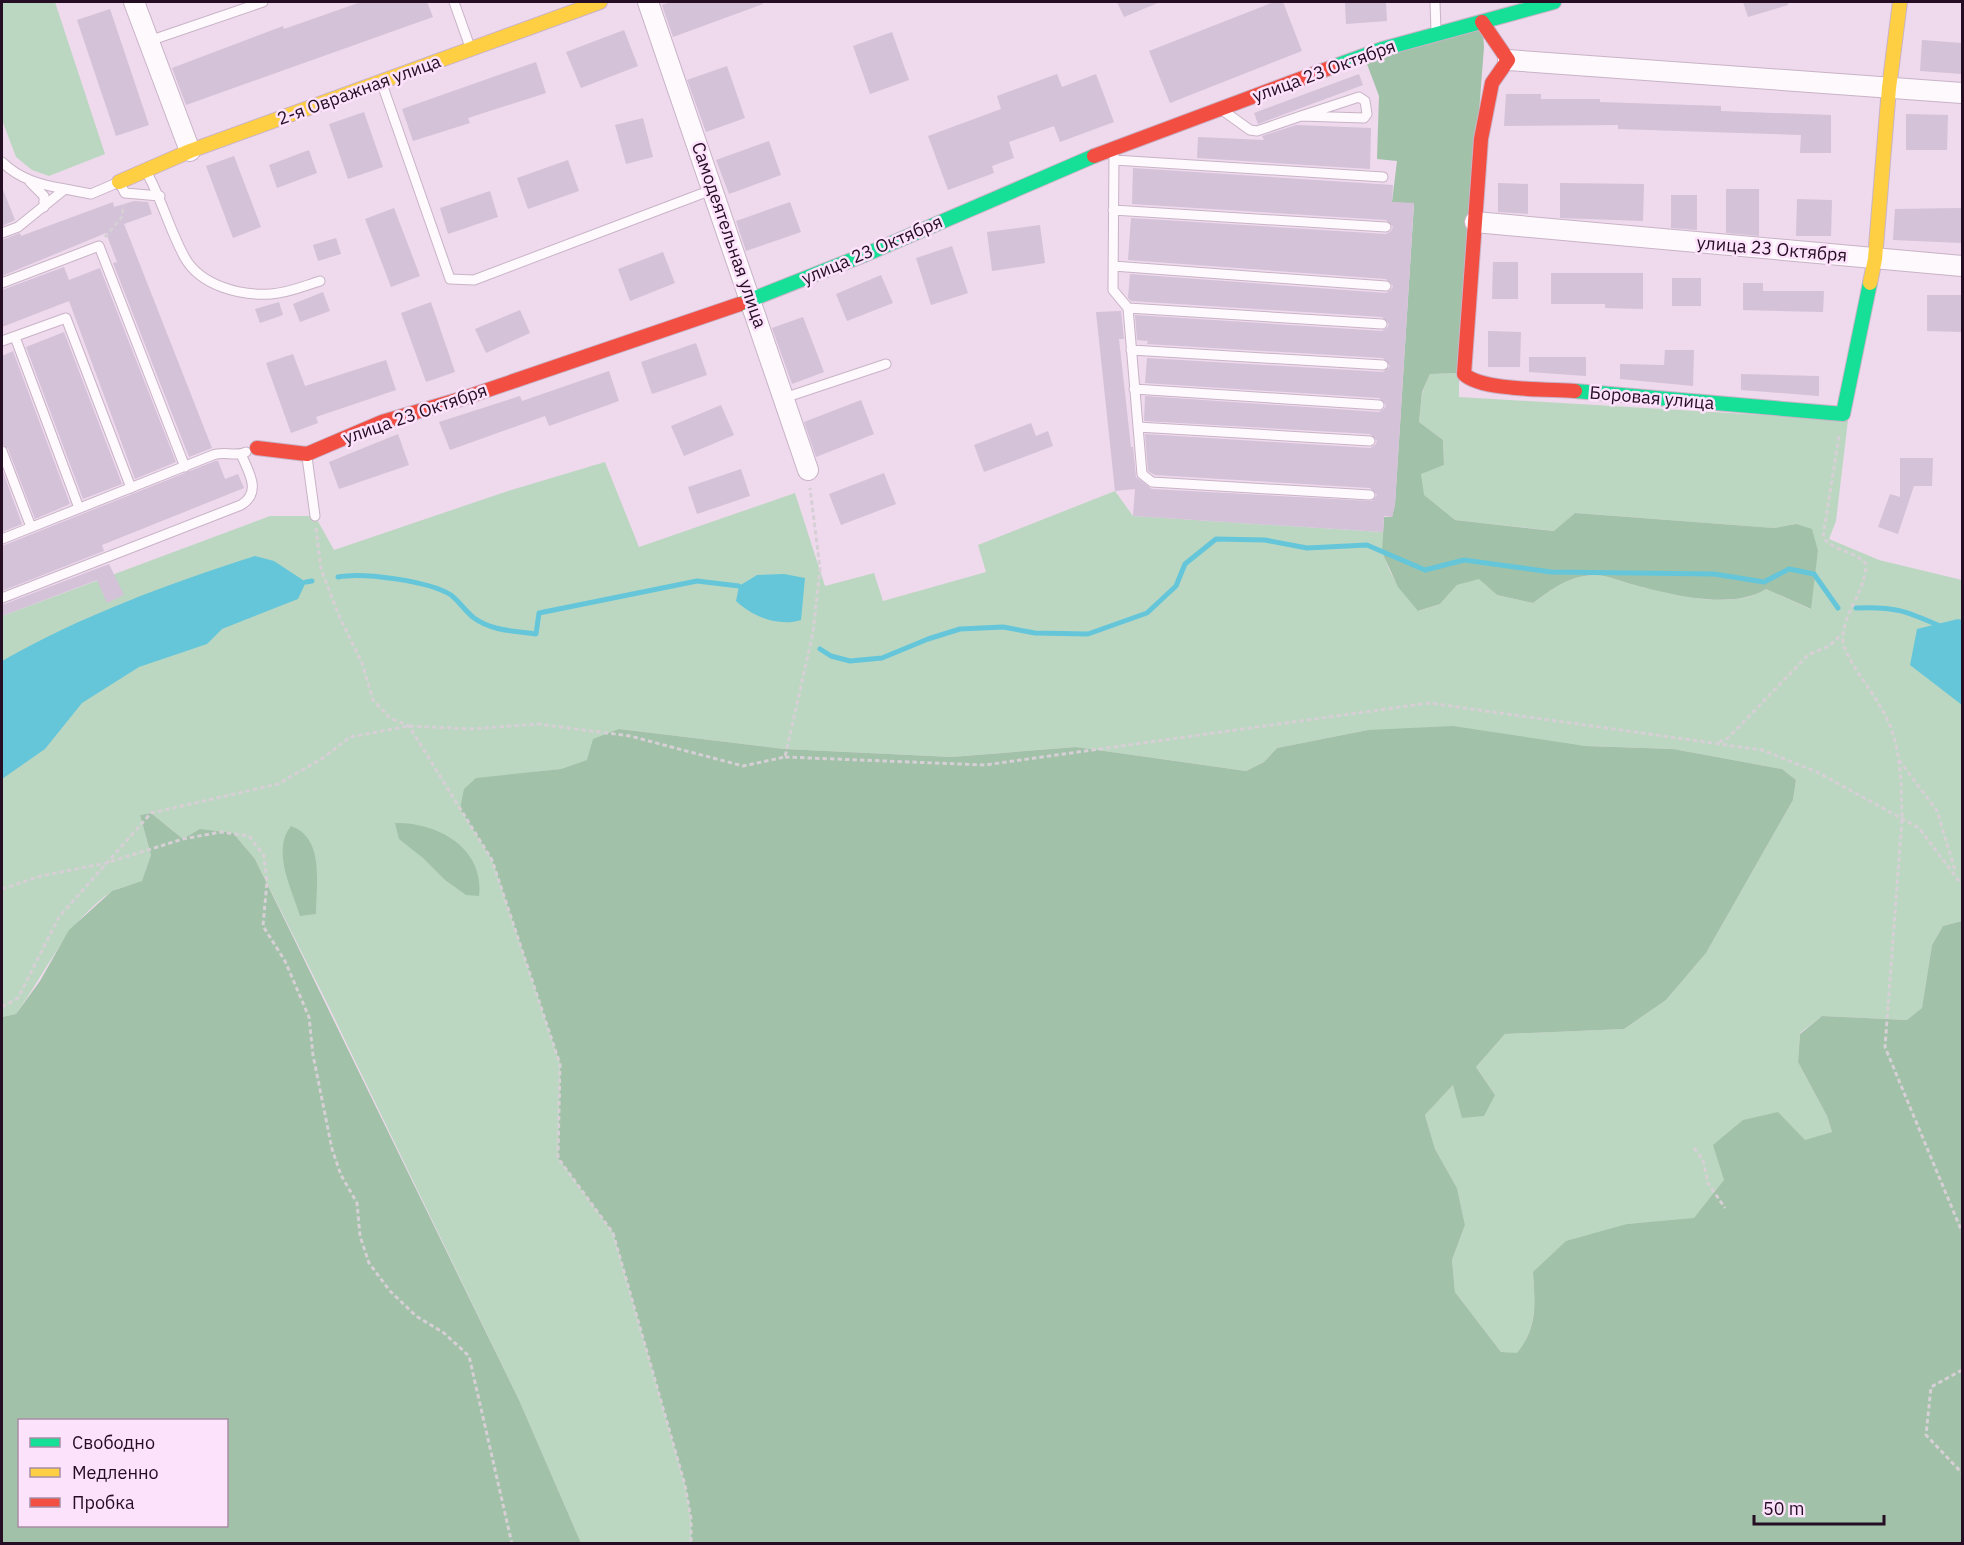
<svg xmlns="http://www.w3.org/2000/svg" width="1964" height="1545" viewBox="0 0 1964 1545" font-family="'IBM Plex Sans',sans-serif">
  <rect width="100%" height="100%" fill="#efd9ed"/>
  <!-- green -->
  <path fill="#bcd7c1" d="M2,2H55L105,154L49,176L32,170L16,157L2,120Z
    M1459,373V397L1848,420L1836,521L1829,539L1879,560L1962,580V921L1943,926L1932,945L1922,1009L1907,1020L1822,1016L1800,1033L1798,1062L1827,1116L1832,1132L1805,1141L1725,1180L1694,1219L1627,1224L1533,1272C1535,1305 1538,1326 1517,1354L1501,1352L1455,1292L1452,1260L1465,1225L1457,1188L1435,1149L1425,1115L1453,1085L1495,1095L1476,1067L1505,1034L1624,1029L1666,1000L1706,953L1793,800L1796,780L1782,769L1673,749L1585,746L1368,730L1277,748L1264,762L1246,771L1076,747L952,757L784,749L619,729L588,760L561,769L476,779L460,809L492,860L560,1064L558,1158L613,1233L685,1485L691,1519V1543H581L519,1400L329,1007L255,859L233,833L183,839L151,813L140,815L151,855L142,882C132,885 120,887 111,892C67,922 46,972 16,1014L2,1017V616L270,516H315L334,550L505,492L605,462L639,547L795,493L825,586L874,573L883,601L986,572L978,545L1115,491L1133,516L1383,532C1381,566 1397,586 1419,611L1440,604L1457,585L1479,578L1497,595L1533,603C1552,589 1570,575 1595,575C1606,575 1620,581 1631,584C1667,593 1732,612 1766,589L1810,609L1818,551L1796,524L1774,528L1575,513L1555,531L1455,520L1423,495L1420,473L1444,465L1443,440L1419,422L1422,393L1430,374Z"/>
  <!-- forest -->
  <path fill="#a1c1a8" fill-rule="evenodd" d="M1482,22L1484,47L1459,373L1430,374L1422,392L1419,422L1443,440L1444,465L1421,474L1424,495L1455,520L1554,531L1575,513L1774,528L1796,524L1812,529L1818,551L1811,609L1766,589C1732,611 1668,594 1631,584C1620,581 1606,575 1595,575C1570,575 1552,589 1533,603L1497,595L1479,579L1457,585L1440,604L1418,611L1398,587L1382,552L1384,517H1392L1395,504L1414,204L1392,202L1397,161L1377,159L1379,96L1364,56Z
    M1453,726L1585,746L1673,749L1782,769L1796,780L1793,800L1706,953L1666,1000L1624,1029L1505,1034L1476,1067L1495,1095L1484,1116L1462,1118L1453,1085L1425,1115L1435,1149L1457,1188L1465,1225L1452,1260L1455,1292L1501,1352L1517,1353C1538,1327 1535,1305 1533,1272L1566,1241L1627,1224L1694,1218L1724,1180L1713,1145L1743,1120L1778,1112L1805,1140L1832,1132L1827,1116L1798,1062L1800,1034L1822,1016L1907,1020L1922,1008L1932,945L1943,926L1962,921V1543H691V1519L685,1485L613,1233L558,1158L560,1064L492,860L460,809L464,789L476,778L561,769L587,760L593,739L619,729L784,749L952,757L1076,747L1246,771L1264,762L1277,748L1368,730Z
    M151,813L183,839L200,829L233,833L255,859L519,1400L581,1543H2V1017L16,1014L40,981L69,930L112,891L142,881L151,855L140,815ZM226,1420V1526H20V1420Z
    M395,823C437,822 485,848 479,896L466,895L445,880L423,858L399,839Z
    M291,826C325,838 316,884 316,914L300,916C292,889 271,851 291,826Z"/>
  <!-- water -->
  <path fill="#65c6da" d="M255,556L274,561L306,582L298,599L222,629L207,644L139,667L82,703L45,749L2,779V661C81,616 167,584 255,556Z
    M784,574L805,578L801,620C778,627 753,617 736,601L739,586L757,575Z
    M1958,619L1962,620V705L1910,665L1917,629Z"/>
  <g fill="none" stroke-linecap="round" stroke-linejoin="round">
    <!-- stream -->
    <path stroke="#65c6da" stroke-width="5" d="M338,577C363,572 429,581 451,595C459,601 465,611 474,618C492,631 514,631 536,634L539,613L697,581L739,586
      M306,582L312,581
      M1856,608C1894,606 1906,611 1940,626
      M820,649L831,656L850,661L882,658L928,639L960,629L1003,627L1035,633L1088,634L1147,613L1176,586L1185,564L1216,539L1265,540L1307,548L1367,545L1425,570L1464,560L1551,572L1714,574L1764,582L1789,569L1814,574L1838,608"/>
  </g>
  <!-- building -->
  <path fill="#d3c2d8" d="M361,2H427L433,17L186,105L172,68L283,26L284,29Z
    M671,2H762L763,4L673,37L662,5Z
    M1117,2H1160L1124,17Z
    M1274,2H1283L1302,51L1170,103L1149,51Z
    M1345,2H1386L1387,21L1346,24Z
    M1743,2H1788V5L1748,17Z
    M110,9L149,125L116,136L77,20Z
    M624,30L638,66L581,88L566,52Z
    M892,32L909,80L870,94L853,46Z
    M1922,40L1962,43V74L1920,71Z
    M536,62L546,93L468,118L470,123L413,141L402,109Z
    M727,66L745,118L706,132L687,80Z
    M1057,74L1062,87L1096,74L1114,122L1060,142L1054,126L1009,142L1014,158L992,166L994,173L948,190L928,136L1001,109L997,96Z
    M1359,74L1363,85L1258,124L1254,113Z
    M1506,94H1541V99H1600V102L1721,106V111L1831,115V153H1800L1801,135L1618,129V125L1504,126Z
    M364,112L383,167L348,179L329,124Z
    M1906,114L1948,115L1947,150H1906Z
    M643,118L653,157L626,164L615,125Z
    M1296,125L1371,128L1370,169L1197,158L1198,137L1264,140L1262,136Z
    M769,141L781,175L729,194L716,160Z
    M309,150L317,173L277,188L269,165Z
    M234,156L261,227L233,238L206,166Z
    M568,160L579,191L528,209L517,178Z
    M1133,168L1393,185L1392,202L1414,203L1395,505L1392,517L1384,516L1383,532L1133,516L1135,489L1115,491L1096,312L1121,311L1124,339H1119L1131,447H1133L1136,477L1152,489L1372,501L1377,495L1370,488L1155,475L1148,471L1145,434L1370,448L1375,445L1377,441L1370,434L1144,421L1145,396L1379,412L1384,409L1386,405L1379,398L1145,383L1147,358L1383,372L1390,366L1383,358L1147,344L1148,341L1137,340L1135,315L1382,331L1387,328L1389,324L1382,317L1131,301L1128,298L1130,274L1386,293L1391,290L1393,286L1386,279L1128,260L1131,218L1386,234L1391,231L1393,227L1386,220L1132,204Z
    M1498,183L1528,184V214L1498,212Z
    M1560,183L1644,184L1643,221L1560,218Z
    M2,187L15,220L2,226Z
    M1726,189H1759V236L1726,233Z
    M490,191L498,217L448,234L440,208Z
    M1671,195H1697V230L1671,228Z
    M1797,199L1832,200L1831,236H1796Z
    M134,201L148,202L152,214L124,224L212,448L189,457L113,263L117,262L106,233L2,276V240L20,233L21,236L113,202L114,207Z
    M790,202L801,232L746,251L736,221Z
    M394,208L420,276L391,287L365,219Z
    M1962,208V243L1893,240L1895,209Z
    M1040,225L1045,263L992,271L987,232Z
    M336,238L341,254L318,261L313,245Z
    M952,246L968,293L931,305L916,258Z
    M663,252L675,283L630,301L618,269Z
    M1493,262H1518V299H1492Z
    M64,267L69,280L100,268L176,462L135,479L69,301L2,327V290Z
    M1551,273H1643V309L1605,308V304H1551Z
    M881,275L893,303L847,321L836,294Z
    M1672,278H1701V306H1672Z
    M1743,283H1763V291H1824L1823,312L1743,310Z
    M323,292L330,311L300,322L293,304Z
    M1927,295H1962V332L1927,331Z
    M279,302L283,315L260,323L255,309Z
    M431,302L455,372L426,382L401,313Z
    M520,310L530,333L486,353L475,329Z
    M803,317L824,372L792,384L772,328Z
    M1488,331L1521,332L1520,367H1488Z
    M64,332L122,484L83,499L26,347Z
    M696,343L707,375L652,394L641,362Z
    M1665,350H1694L1693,386L1620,379V364L1664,365Z
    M13,351L70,504L35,519L8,449L2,444V356Z
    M293,354L305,386L386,360L396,390L316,417L318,423L291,433L266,363Z
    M1529,357H1586V376L1529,372Z
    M609,371L619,401L549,426L545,416L450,450L439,422L520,396L522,401Z
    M1741,374L1819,376V396L1741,390Z
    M861,400L874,434L816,457L804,422Z
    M721,405L734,435L684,456L671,426Z
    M1031,423L1036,436L1048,431L1053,446L984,472L974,445Z
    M398,434L409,465L339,489L329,462Z
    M1900,458H1933L1932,486H1914L1898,534L1878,527L1890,494L1900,497Z
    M215,461H218L225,479L238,474L244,488L102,545L104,551L2,591V546Z
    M2,469L22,524L2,532Z
    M741,469L750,496L697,514L688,487Z
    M884,473L896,504L841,525L829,494Z
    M109,564L124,595L107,603L97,580L2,616V605Z"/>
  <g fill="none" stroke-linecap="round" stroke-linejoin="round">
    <defs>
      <path id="lane" d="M454,2L470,47
        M1435,2L1436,31
        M149,41L263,2
        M382,84L450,279L474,280L714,189
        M1225,112L1250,130L1257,131L1301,116L1364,118L1367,114L1365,101L1359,97L1301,116
        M1114,151L1113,290L1128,308L1142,474L1152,482L1370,495
        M1114,160L1383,177
        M2,162C19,179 41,185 65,189
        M147,173C162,200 170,231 185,258C201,286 241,296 271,294C288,293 304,286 320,281
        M30,182L44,196V207
        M1113,210L1386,227
        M2,233L18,227L65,189L91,194L119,182L125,193L160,196
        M1113,266L1386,286
        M2,283L99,246L185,467
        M1128,308L1382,324
        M15,337L79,508
        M2,341L66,318L131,488
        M1131,350L1383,365
        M1134,389L1379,405
        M784,398L886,364
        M1138,427L1370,441
        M2,451L31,527
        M307,457L315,516
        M2,539L213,455C224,451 236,457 246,452
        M2,598L241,505C262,492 249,473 241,454"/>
      <path id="street" d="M134,2L190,151
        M648,2L808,470
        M1508,60L1962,93
        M1475,222L1962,266"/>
      <path id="fast" d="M1335,66L1382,49L1554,2
        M740,304L869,253L1094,156
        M1575,391L1843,414L1870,283"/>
      <path id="slow" d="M119,182L190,151L600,2
        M1870,283L1875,259L1889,88L1900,2"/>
      <path id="jam" d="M1482,22L1508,60L1492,83L1481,139L1464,374C1481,391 1550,389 1575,391
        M1094,156L1335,66
        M257,448L307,454L382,422L464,398L740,304"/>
    </defs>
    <!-- lane casing -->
    <use href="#lane" stroke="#c9b3c7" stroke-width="11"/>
    <!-- street casing -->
    <use href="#street" stroke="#c9b3c7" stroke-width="22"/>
    <!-- fast casing -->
    <use href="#fast" stroke="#c9b3c7" stroke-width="16"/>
    <!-- slow casing -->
    <use href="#slow" stroke="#c9b3c7" stroke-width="16"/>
    <!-- jam casing -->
    <use href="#jam" stroke="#c9b3c7" stroke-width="16"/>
    <!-- path -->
    <path stroke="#d6cfd5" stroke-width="3" stroke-dasharray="4.5 3" stroke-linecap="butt" d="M105,237L122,217L123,205
      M1839,436L1823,537C1834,552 1854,550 1866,564C1866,593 1840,615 1843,644C1853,670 1873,691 1885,715C1902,747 1901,784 1902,819L1885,1047L1962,1232
      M316,528L321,569L340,618L362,663L373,700L390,718L409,726L492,860L560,1064L558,1158L613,1233L685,1485L691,1519V1544
      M1719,742L1728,738L1808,655L1829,646L1842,634
      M785,757L985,765L1429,703L1762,750L1817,772L1919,828L1962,885
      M1899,760L1937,811L1955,870
      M2,889L41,876L106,863L183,839L221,832L249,836L264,856L267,881L263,926L285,961L309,1017L313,1055L332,1149L341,1175L357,1203L360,1236L369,1263L390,1291L416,1316L444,1333L469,1356L512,1544
      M2,1007L18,998L59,917L151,813L278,784L323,758L350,737L409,726L471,729L538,724L630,736L743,766L785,757L813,633L820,568L810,488
      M1694,1148L1703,1160L1708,1183L1725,1208
      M1962,1370L1931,1387L1926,1435L1962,1473"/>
    <!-- lane -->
    <use href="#lane" stroke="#fdf9fc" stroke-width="9"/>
    <!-- street -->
    <use href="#street" stroke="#fdf9fc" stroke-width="20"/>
    <!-- fast -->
    <use href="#fast" stroke="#16e098" stroke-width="14"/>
    <!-- slow -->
    <use href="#slow" stroke="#ffcf43" stroke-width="14"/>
    <!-- jam -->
    <use href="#jam" stroke="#f24e42" stroke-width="14"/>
  </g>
  <g text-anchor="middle" stroke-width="5" stroke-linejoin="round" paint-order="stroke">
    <!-- street labels -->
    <g font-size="18" fill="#250e24" stroke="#fde2fb">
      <text transform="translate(1324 71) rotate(-20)" y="6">улица 23 Октября</text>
      <text transform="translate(359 90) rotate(-20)" y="6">2-я Овражная улица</text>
      <text transform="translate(729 235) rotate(71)" y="6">Самодеятельная улица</text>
      <text transform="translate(1772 249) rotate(5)" y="6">улица 23 Октября</text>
      <text transform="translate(872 250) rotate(-23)" y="6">улица 23 Октября</text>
      <text transform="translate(1652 398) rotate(5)" y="6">Боровая улица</text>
      <text transform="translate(415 414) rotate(-19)" y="6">улица 23 Октября</text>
    </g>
  </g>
  <!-- border -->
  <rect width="1964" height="1545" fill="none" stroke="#250e24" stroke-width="6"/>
  <!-- legend -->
  <rect x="18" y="1419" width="210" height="108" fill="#fde2fb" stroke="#a78da5" stroke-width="1.5"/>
  <rect x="30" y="1438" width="30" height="9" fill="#16e098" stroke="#a78da5" stroke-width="1.5"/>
  <text x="72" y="1449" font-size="18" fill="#250e24">Свободно</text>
  <rect x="30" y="1468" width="30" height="9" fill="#ffcf43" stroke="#a78da5" stroke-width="1.5"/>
  <text x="72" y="1479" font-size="18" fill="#250e24">Медленно</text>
  <rect x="30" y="1498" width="30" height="9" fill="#f24e42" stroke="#a78da5" stroke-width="1.5"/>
  <text x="72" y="1509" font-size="18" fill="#250e24">Пробка</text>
  <!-- scale -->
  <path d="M1754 1515v9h130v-9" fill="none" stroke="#250e24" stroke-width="3"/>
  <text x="1763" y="1515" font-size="18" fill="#250e24" stroke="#fde2fb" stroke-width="4.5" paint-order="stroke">50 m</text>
</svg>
